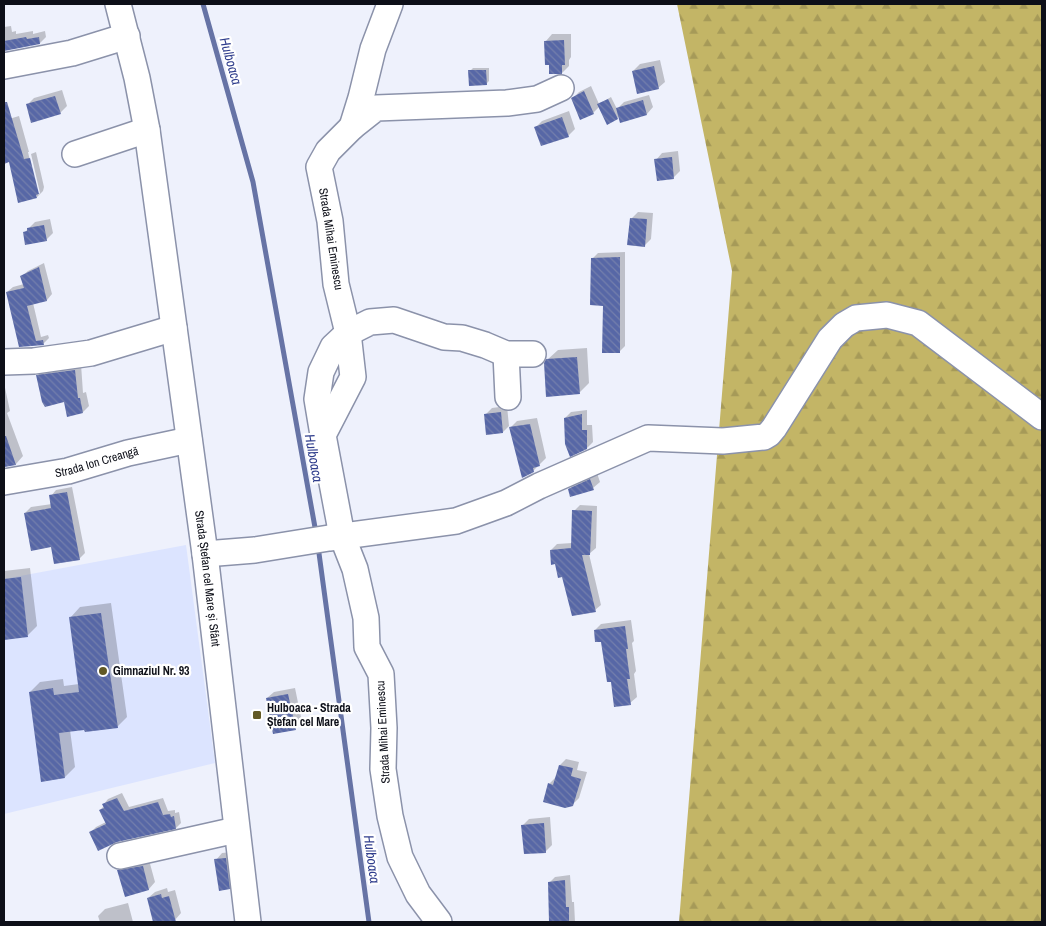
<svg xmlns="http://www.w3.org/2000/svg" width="1046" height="926" viewBox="0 0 1046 926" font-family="'Archivo Narrow',sans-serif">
  <defs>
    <pattern id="forest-firs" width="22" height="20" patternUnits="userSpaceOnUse" patternTransform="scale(1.25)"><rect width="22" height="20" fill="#c3b566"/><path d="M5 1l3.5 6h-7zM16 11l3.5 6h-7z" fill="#a69a58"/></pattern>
    <pattern id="building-back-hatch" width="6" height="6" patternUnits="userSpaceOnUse" patternTransform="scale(1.25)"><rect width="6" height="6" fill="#5767a6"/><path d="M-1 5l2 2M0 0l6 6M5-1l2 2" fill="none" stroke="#747fac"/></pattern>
  </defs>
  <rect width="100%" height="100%" fill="#eef1fc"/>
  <!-- built -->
  <path fill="#dce4ff" d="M186,545L215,763L4,814V579Z"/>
  <!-- forest -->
  <path fill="url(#forest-firs)" d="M677,4H1042V922H679L732,271Z"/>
  <!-- shadow -->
  <path fill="#0003" d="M11,26L12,32L16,31V34L33,31V34L45,31L46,37L40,43L4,50V27Z
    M552,34H571V57L569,60V66L562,73L546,41Z
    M660,60L665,82L658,88L633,71L640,64Z
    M473,68H489V81L486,84L470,71Z
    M591,86L599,104L611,97L617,109L624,102L649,95L653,107L647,114L621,121L620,116L617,118L599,107L593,113L572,99L579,92Z
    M62,90L67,106L60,113L28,104L34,98Z
    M4,102L9,119L19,116L29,152H28L38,195L40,193L31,154L36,152L44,187L43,191L37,197L10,161L4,163Z
    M569,111L575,129L568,136L536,127L542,121Z
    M678,151L680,171L674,177L656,160L662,153Z
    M638,212L653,213L651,239L645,245L631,219Z
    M50,219L53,233L46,240L24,233L35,222Z
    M625,252V346L619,352L592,259L598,253Z
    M44,263L52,294L47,300L33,303L41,337L48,335L49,338L43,344L20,346L7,292L13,287L24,284L22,276L28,271Z
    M587,348L589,383L579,393L547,360L558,350Z
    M81,364L83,393L86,392L89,406L83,412L65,401L37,376L43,370Z
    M4,383L10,411L7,413L23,456L16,464L4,467Z
    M507,406L509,426L503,432L485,415L492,408Z
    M587,410V425H592L593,442L587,448L565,418L571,412Z
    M537,418L546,458L533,471L510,428L517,421Z
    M597,473L600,482L593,488L569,489L576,483Z
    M72,487L85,553L79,559L52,545L25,513L31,507L52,504L51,496L56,490Z
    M580,505L597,506L596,548L589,554L601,605L595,610L563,576L551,550L557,544L572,543L574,511Z
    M30,568L37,626L28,635L4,638V571Z
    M111,603L127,717L117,727L70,730L75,767L65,777L42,780L30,692L40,682L63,679L64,686L79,684L70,618L80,607Z
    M631,620L634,641L632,643L636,671L634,674L637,697L630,703L612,680L602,640L595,630L601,624Z
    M295,688L302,722L295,729L267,698L274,692Z
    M566,759L579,762L577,770L587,772L579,798L572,805L549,784L556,777L560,765Z
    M122,793L129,807L163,798L168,811L175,810V813L179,812L181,823L176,828L91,832L96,827L106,822L100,810L104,806V804L108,799Z
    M550,817L552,845L545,852L523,825L529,819Z
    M232,852L236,881L229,888L216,860L222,853Z
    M149,860L155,882L149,889L125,895L119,870L125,864Z
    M570,875L572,902H574L575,922H550L549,883L555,877Z
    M167,888L168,892L175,890L181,913L175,920L166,922H155L148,898L155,892Z
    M128,903L133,922H100L98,916L105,909Z"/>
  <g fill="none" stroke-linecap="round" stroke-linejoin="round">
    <!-- stream -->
    <path stroke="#6673a5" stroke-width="5" d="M203,4L253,182L316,533
      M318,546L369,922"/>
  </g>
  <!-- building -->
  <path fill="url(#building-back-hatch)" d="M26,37L27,39L39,37L40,44L4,51V41Z
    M564,40L565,65H562V74H549V65H545L544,41Z
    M654,66L659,89L637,94L632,71Z
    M468,70H486L487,85L469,86Z
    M584,91L594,114L580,120L571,98Z
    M55,96L61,114L31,123L26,104Z
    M608,99L618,119L607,125L597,104Z
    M643,100L647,115L620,123L616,108Z
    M4,102H7L24,159L30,158L39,194L36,195L37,198L18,203L9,162L4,164Z
    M562,117L569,137L541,146L534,127Z
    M672,157L674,179L657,181L654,159Z
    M630,218L647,219L645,247L627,245Z
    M44,225L47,241L25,245L23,232L27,231V228Z
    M620,257V353H602L603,306L590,305L591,258Z
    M39,267L47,301L27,306L36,341L43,340L44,345L19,347L6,292L24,288L20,276Z
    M577,357L580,394L546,397L544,363L546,359Z
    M75,370L78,398H80L83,413L67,417L64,402L45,407L42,402L36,375Z
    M501,412L503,433L486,435L484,414Z
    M582,414V430H587V449L570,457L565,444L564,418Z
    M530,424L540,466L533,468L534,472L522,478L509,427Z
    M4,436H6L16,465L4,467Z
    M590,479L594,490L570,497L568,489Z
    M67,492L80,560L54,564L51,547L31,551L24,513L51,508L49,495Z
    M572,510L592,511L590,555H582L596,612L572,616L562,577L558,578L555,564L551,565L550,550L571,548Z
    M21,577L28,637L4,640V579Z
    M101,613L118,728L85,732L84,730L59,733L65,778L41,782L29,692L53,688L54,695L79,692L69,617Z
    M625,626L628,649H626L630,679H627L631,705L614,707L611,682H607L601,642H595L594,630Z
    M288,694L296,730L273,734L266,698Z
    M559,765L573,768L571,776L581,779L573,806L565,808L543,802L548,783L553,785Z
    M117,798L124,811L158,802L163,815L170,814L171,817L174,816L176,829L117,842L98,851L89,832L106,824L99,810L104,808L102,804Z
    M544,823L546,853L524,854L521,825Z
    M226,858L230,889L219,891L214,859Z
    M143,866L149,890L125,897L117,870Z
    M565,880L566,907H569V922H549L548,882Z
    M161,894L162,898L169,896L176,922H153L147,898Z"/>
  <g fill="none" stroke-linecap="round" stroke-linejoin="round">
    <defs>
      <g id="minor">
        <path id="s1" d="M118,4L137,78L147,130L205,554L248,922"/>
        <path d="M4,66L72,53L127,36"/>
        <path d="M352,127L361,98L373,49L390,4"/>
        <path d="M75,154L147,130"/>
        <path d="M506,354L508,397"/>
        <path d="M4,362L34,361L91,353L174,328"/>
        <path d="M323,435L317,399L321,372L333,347L348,333L370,322L394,320L444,337L462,338L485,345L506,354H533"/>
        <path id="s2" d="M4,482L68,471L128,453L189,440"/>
        <path d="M205,554L255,550L329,538L456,521L506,503L539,486L648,438L723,441L764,437L769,434L774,428L830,339L844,325L856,318L887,315L918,323L1042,417"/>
        <path d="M120,856L236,830"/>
        <path d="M439,922L418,894L400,857L390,816L383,769L384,728L381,674L367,647L366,618L355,569L342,536L323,435L353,377L348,333L336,284L330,221L319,167L328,151L352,127L376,108L507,103L537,99L561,88"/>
      </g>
    </defs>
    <!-- minor casing -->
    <use href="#minor" stroke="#8b92aa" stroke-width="28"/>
    <!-- minor -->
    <use href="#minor" stroke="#fff" stroke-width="25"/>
  </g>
  <!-- markers -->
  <g fill="#625925" stroke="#fff" stroke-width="2">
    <circle cx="103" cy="671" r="5"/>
    <rect x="252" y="710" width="10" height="10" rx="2.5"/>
  </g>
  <g text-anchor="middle" stroke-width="4.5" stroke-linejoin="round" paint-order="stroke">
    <!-- street labels -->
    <g font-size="12" fill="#0d0f18" stroke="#fff">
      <text transform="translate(331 239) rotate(81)" y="4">Strada Mihai Eminescu</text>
      <text dy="4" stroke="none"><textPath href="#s2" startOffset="95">Strada Ion Creangă</textPath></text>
      <text dy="4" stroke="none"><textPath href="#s1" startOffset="582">Strada Ștefan cel Mare și Sfânt</textPath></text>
      <text transform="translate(383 732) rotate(-93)" y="4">Strada Mihai Eminescu</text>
    </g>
    <!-- poi labels -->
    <g font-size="12" font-weight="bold" fill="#0d0f18" stroke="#fff" text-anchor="start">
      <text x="113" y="675">Gimnaziul Nr. 93</text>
      <text x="267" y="712">Hulboaca - Strada<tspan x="267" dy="14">Ștefan cel Mare</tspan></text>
    </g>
    <!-- water labels -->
    <g font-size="14" font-style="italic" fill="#303e8d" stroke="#fff">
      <text transform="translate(231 61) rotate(74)" y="5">Hulboaca</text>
      <text transform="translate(314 458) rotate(80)" y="5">Hulboaca</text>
      <text transform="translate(372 859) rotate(82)" y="5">Hulboaca</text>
    </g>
  </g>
  <!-- border -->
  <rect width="1046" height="926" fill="none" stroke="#0d0f18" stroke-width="10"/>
</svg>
